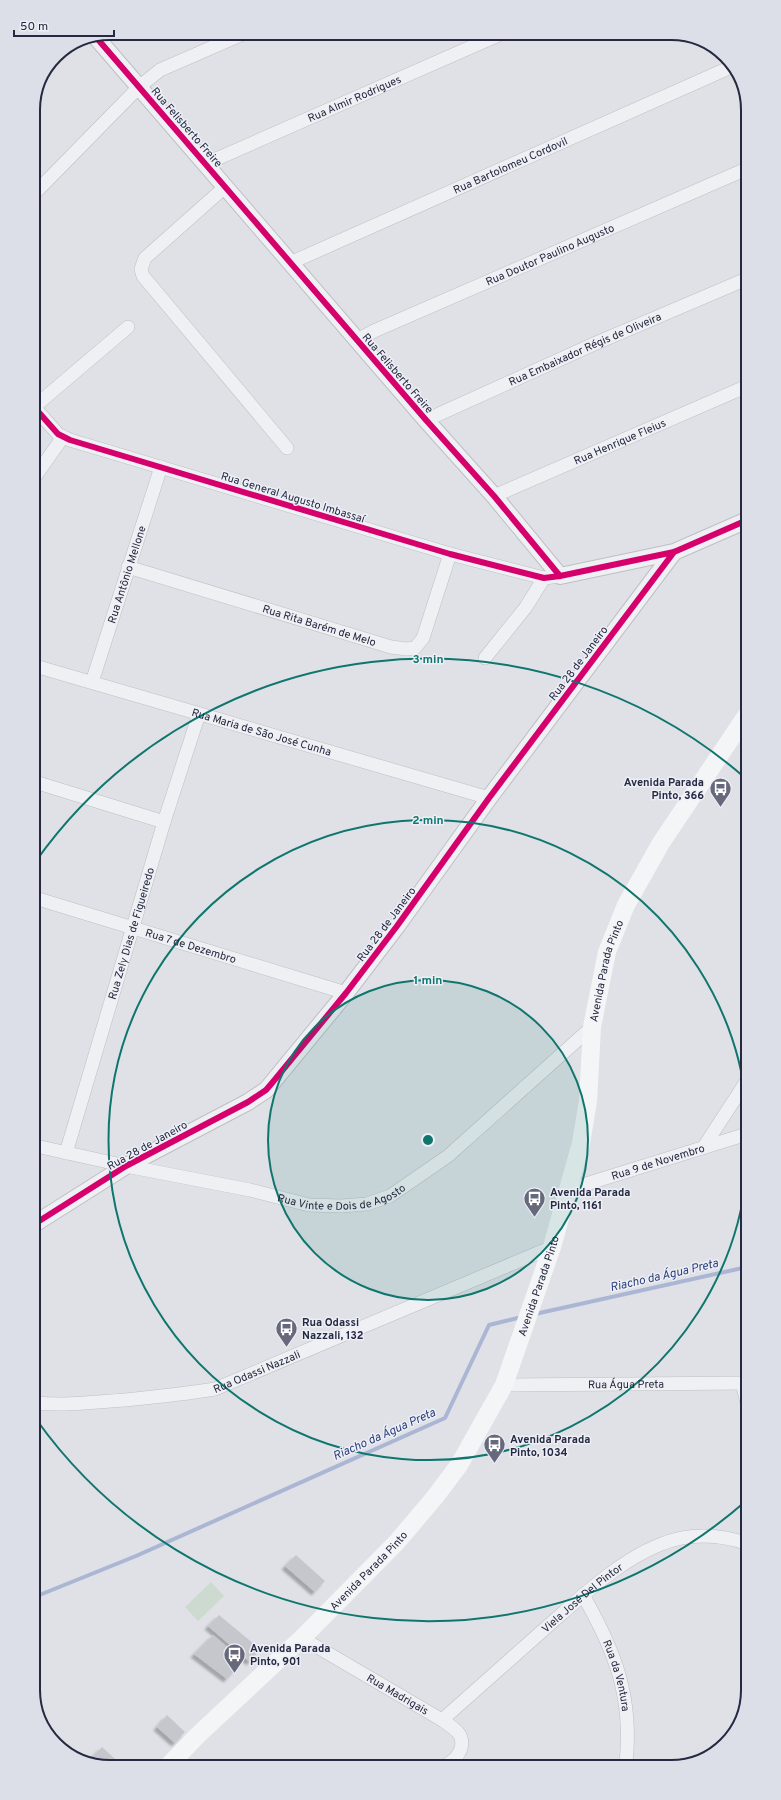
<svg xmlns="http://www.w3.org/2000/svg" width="781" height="1800" viewBox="0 0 781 1800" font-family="Overpass,sans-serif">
  <defs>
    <filter id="shadow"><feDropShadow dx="-3.5" dy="3.5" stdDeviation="1" flood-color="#0004"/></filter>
  </defs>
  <rect width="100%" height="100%" fill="#e0e1e6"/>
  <!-- green -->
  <path fill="#cddacf" d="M211,1582L224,1596L198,1621L185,1607Z"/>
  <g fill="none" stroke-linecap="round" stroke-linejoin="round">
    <!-- stream -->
    <path stroke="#abb6d4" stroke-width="4" d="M535,1314L747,1267
      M37,1596L136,1556L445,1418L489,1325L522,1317"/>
  </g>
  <!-- building -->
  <path fill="#c6c7cd" filter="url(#shadow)" d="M296,1555L325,1581L315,1592L285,1566Z
    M219,1615L260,1649L250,1662L208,1626Z
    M213,1635L243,1661L227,1679L194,1654Z
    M167,1715L185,1732L175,1743L157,1727Z
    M102,1747L124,1767H105L93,1762L96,1759L93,1756Z"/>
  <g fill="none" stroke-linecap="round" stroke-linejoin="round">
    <defs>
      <g id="minor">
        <path id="s1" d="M205,164L503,33"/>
        <path d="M225,187L145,258L141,269L143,276L287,448"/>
        <path d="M33,195L139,87L160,70L245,33"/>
        <path id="s2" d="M290,263L731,67"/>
        <path id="s3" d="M357,340L374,331L744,170"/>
        <path d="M34,407L58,434L70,440L450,554L544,578L560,576"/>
        <path d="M34,407L128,327"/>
        <path id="s4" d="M426,420L594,344L744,280"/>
        <path d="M34,478L63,437"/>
        <path id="s5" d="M494,496L745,387"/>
        <path id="s6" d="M128,567L391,647L407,649L415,648L423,638L450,554"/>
        <path d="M485,658L526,607L544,578"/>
        <path id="s7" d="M35,666L489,798"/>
        <path id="s8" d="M92,682L161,467"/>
        <path d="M35,782L164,822"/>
        <path id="s9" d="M35,898L346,993"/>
        <path id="s10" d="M36,1146L126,1166L250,1190L309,1205L341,1206L367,1204L390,1196L448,1156L592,1027"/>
        <path d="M703,1148L746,1082"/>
        <path id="s11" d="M66,1153L164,822L199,714"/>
        <path id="s12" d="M570,1189L747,1134"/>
        <path d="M742,1383L747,1403"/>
        <path id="s13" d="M504,1385L747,1383"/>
        <path id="s14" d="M36,1403C66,1406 95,1402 125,1400C155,1397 185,1394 215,1389L552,1247"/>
        <path id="s15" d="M583,1595C615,1651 633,1697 626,1763"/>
        <path id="s16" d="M302,1638L442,1720C448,1724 456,1729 460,1735C466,1748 456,1760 446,1765"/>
        <path id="s17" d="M442,1720C478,1688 513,1657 549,1625C581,1597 619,1561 659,1545C688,1533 719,1534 748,1544"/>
      </g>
      <path id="tertiary" d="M95,36L426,420L494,496L560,576L674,552L745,521
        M36,1223L126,1166L248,1102L266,1090L272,1083L346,993L397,926L489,798L674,552"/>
    </defs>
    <!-- minor casing -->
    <use href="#minor" stroke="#bebfc4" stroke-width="14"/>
    <!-- tertiary casing -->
    <use href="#tertiary" stroke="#bebfc4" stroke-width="18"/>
    <!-- minor -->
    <use href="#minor" stroke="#eff0f3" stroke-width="13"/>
    <!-- tertiary -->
    <use href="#tertiary" stroke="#eff0f3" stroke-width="16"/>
    <!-- secondary -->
    <path stroke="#f4f5f6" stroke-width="18" id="s18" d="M168,1766L199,1734L302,1638L396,1543L435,1497L459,1465L504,1385L552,1247L581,1143L588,1101L592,1027L607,952L626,905L661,843L746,716"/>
    <defs>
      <path id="cycleway" d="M95,36L426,420L494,496L560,576
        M34,407L58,434L70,440L450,554L544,578L560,576L674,552L745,521
        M36,1223L126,1166L248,1102L266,1090L272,1083L346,993L397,926L489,798L674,552"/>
    </defs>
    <!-- cycleway casing -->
    <use href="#cycleway" stroke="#edeff6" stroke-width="8"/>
    <!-- cycleway -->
    <use href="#cycleway" stroke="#d6006c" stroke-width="6"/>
  </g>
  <!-- distance rings -->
  <circle cx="428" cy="1140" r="160" fill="#0f766e" fill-opacity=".12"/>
  <g fill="none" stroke="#0f766e" stroke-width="2">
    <circle cx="428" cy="1140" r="160"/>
    <path d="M747 1171A320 320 0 1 1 747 1109"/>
    <path d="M747 1500A481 481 0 0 1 36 1419M36 861A481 481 0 0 1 744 777"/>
  </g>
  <!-- icons -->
  <defs>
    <symbol id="bus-pin" viewBox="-11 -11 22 30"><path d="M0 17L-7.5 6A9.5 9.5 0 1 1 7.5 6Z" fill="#66697b" stroke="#edeff6"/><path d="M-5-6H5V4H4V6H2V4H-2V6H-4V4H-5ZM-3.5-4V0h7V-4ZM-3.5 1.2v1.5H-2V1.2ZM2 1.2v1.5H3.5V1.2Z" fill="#fff"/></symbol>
  </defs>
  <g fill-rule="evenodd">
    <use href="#bus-pin" x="708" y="776" width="25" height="34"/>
    <use href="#bus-pin" x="522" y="1186" width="25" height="34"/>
    <use href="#bus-pin" x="274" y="1316" width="25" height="34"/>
    <use href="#bus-pin" x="482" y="1432" width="25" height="34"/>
    <use href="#bus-pin" x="222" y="1642" width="25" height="34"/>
  </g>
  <g text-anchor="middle" stroke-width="3" stroke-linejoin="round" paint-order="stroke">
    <!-- street labels -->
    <g font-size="11" fill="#252941" stroke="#edeff6">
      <text dy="4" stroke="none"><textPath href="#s1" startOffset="163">Rua Almir Rodrigues</textPath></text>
      <text transform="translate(187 127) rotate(49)" y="4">Rua Felisberto Freire</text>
      <text dy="4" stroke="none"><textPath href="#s2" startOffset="241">Rua Bartolomeu Cordovil</textPath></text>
      <text dy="4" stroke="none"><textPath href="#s3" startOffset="211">Rua Doutor Paulino Augusto</textPath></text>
      <text dy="4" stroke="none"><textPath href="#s4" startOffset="174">Rua Embaixador Régis de Oliveira</textPath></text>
      <text transform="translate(398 373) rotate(49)" y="4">Rua Felisberto Freire</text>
      <text dy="4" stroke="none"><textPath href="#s5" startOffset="137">Rua Henrique Fleius</textPath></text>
      <text transform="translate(293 497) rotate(17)" y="4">Rua General Augusto Imbassaí</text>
      <text dy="4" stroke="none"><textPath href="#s8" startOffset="113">Rua Antônio Mellone</textPath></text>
      <text dy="4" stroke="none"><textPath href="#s6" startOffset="200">Rua Rita Barém de Melo</textPath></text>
      <text transform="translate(578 663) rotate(-53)" y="4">Rua 28 de Janeiro</text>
      <text dy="4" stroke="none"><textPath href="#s7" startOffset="236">Rua Maria de São José Cunha</textPath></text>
      <text transform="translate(386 924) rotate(-53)" y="4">Rua 28 de Janeiro</text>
      <text dy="4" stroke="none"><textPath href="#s11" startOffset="229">Rua Zely Dias de Figueiredo</textPath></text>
      <text dy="4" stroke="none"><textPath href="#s9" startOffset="163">Rua 7 de Dezembro</textPath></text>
      <text dy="4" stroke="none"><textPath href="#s18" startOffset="940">Avenida Parada Pinto</textPath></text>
      <text transform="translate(147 1145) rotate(-29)" y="4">Rua 28 de Janeiro</text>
      <text dy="4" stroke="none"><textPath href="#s12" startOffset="92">Rua 9 de Novembro</textPath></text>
      <text dy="4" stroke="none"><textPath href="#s10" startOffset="313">Rua Vinte e Dois de Agosto</textPath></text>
      <text dy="4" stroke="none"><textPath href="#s18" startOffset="616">Avenida Parada Pinto</textPath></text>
      <text dy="4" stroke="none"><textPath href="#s14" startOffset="225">Rua Odassi Nazzali</textPath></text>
      <text dy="4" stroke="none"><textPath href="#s13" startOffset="122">Rua Água Preta</textPath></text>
      <text dy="4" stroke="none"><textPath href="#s18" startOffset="280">Avenida Parada Pinto</textPath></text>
      <text dy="4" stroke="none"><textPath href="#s17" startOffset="186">Viela José Del Pintor</textPath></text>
      <text dy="4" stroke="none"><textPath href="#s15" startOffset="88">Rua da Ventura</textPath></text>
      <text dy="4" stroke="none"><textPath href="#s16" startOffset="111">Rua Madrigais</textPath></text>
    </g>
    <!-- poi labels -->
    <g font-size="11" font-weight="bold" fill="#252941" stroke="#edeff6" text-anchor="start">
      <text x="704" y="786" text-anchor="end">Avenida Parada<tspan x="704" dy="13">Pinto, 366</tspan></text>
      <text x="550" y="1196">Avenida Parada<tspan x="550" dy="13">Pinto, 1161</tspan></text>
      <text x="302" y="1326">Rua Odassi<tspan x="302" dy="13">Nazzali, 132</tspan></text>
      <text x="510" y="1443">Avenida Parada<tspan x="510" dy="13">Pinto, 1034</tspan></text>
      <text x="250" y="1652">Avenida Parada<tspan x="250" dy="13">Pinto, 901</tspan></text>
    </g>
    <!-- water labels -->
    <g font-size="12" font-style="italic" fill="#2b3e7a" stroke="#edeff6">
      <text transform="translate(664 1275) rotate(-13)" y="4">Riacho da Água Preta</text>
      <text transform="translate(384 1434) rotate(-24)" y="4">Riacho da Água Preta</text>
    </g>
  </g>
  <!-- crop -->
  <path d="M0 0H781V1800H0ZM110 40H671A70 70 0 0 1 741 110V1690A70 70 0 0 1 671 1760H110A70 70 0 0 1 40 1690V110A70 70 0 0 1 110 40Z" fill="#dddfe8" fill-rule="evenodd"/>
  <path fill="none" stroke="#252941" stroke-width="2" d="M110 40H671A70 70 0 0 1 741 110V1690A70 70 0 0 1 671 1760H110A70 70 0 0 1 40 1690V110A70 70 0 0 1 110 40Z"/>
  <circle cx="428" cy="1140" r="6" fill="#0f766e" stroke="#edeff6" stroke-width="2"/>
  <g font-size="12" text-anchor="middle" font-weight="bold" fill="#0f766e" stroke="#edeff6" stroke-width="3" stroke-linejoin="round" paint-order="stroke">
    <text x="428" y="663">3 min</text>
    <text x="428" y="824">2 min</text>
    <text x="428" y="984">1 min</text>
  </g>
  <!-- scale -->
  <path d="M14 30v6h100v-6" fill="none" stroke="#252941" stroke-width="2"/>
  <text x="20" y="30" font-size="12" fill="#252941" stroke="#edeff6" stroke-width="3" paint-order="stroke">50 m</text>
</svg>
